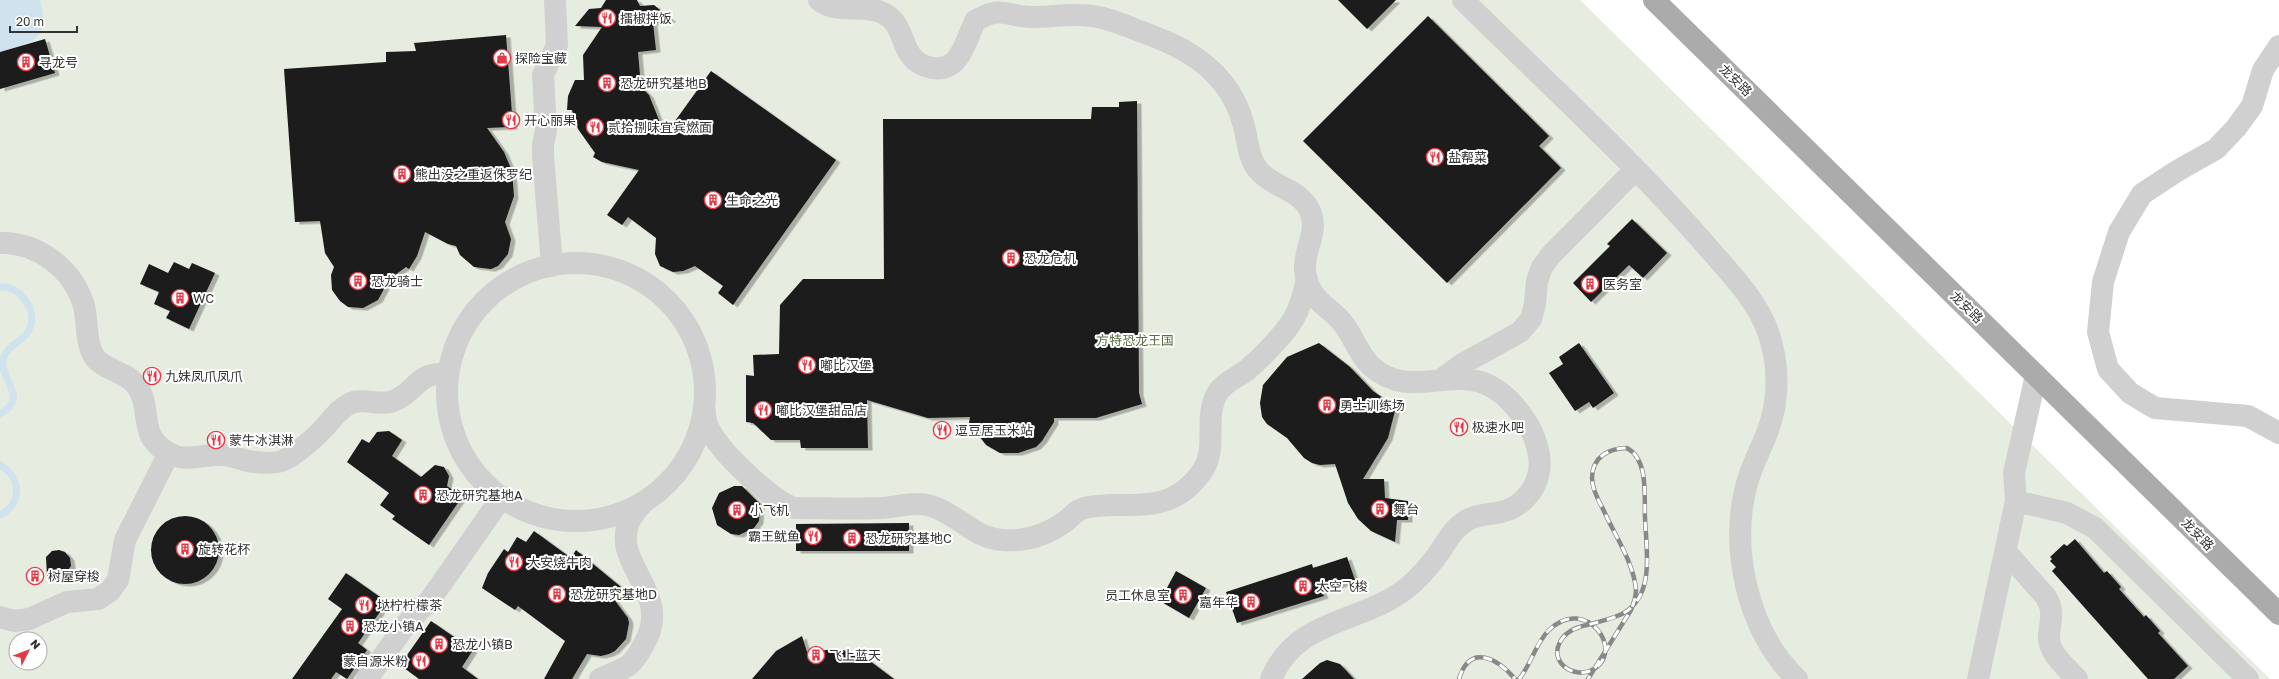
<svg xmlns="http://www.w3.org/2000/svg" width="2279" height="679" viewBox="0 0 2279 679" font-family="'Golos Text','Noto Sans SC',sans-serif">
  <defs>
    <filter id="shadow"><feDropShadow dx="4.5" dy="2.5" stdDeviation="0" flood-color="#0004"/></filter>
  </defs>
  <rect width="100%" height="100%" fill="#fff"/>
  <!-- green -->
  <path fill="#e6ecdf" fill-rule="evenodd" d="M0,0H1580L2270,679H0ZM16,639H40V663H16Z"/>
  <!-- water -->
  <path fill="#cfe2ee" d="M0,0H40C51,41 33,42 0,52Z"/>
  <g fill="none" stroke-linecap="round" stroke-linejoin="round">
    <!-- stream -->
    <path stroke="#cfe2ee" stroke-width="7" d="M0,287C19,286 35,306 31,325C27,341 6,344 3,360C0,381 30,397 0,414
      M0,465C21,477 23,503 0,515"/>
  </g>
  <!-- building -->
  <path fill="#1a1a1a" filter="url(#shadow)" d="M606,0H637L640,6L654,5L672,20L653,23L656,50L638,52L641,87L649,95L665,135L711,71L836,160L733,305L718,293L723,286L695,266L683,271L673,272L660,266L655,254L656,238L628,217L622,225L607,215L639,170L602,162L593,157L595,153L578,129L572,110H567L568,96L575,80H584L583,55L602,27L575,26L589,9L601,8Z
    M1338,0H1396L1367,29Z
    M1428,16L1549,136L1539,146L1561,168L1447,283L1303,141Z
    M506,35L513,127L487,128L504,152L512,171L514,196L505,222L511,239L508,254L498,266L491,269L474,267L460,255L456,246L448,244L425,232L417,256L409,269L406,267L395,275L385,278V287L378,300L363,308L348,307L340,301L332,290L331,275L334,267L325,253L320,221L295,222L284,69L386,62V52L416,51L414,43Z
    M45,39L55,73L0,89V52Z
    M1137,101L1139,393L1142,404L1096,418H1054V422L1042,441L1036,447L1018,453H1000L986,445L969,423L970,417L928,418L867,400L868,448H801L800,440H771L753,423L746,422V375L754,376L753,355L779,354L780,305L803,279H884L883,119H1091L1092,107H1119V102Z
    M1632,219L1667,253L1643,278L1629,265L1591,302L1573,283L1610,246L1607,244Z
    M174,262L189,269L192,263L215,273L189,329L166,318L170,311L154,304L159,292L140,284L149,264L168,273Z
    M1319,343L1350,367L1373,391L1396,407L1388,438L1363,479H1384L1385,498L1408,501V520H1397L1395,542L1371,531L1358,519L1348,503L1335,464L1320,465L1312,463L1304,458L1287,438L1267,424L1262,417L1260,403L1263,385L1287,357Z
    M1579,343L1614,393L1593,408L1589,402L1575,411L1549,373L1563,364L1559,357Z
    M389,431L402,440L392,456L421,477L435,465L444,467L449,476L447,486L462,497L429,545L392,519L395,516L380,505L389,493L347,462L362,439L369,443L377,432Z
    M734,486H742L760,504L759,521L754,528L739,535L731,534L717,525L712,508L719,493Z
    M151 550a34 34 0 1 1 68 0a34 34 0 1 1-68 0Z
    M909,523V551H796V524Z
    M534,531L571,558L576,550L621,587L613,598L628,618L629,623L626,639L615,651L609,654L601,656L587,654L572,679H544L565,641L518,606L515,610L482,588L488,573L504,549L508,552L517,537L526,542Z
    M2075,539L2104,573L2107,571L2121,587L2119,589L2144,617L2146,615L2160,631L2158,633L2188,666L2174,679H2148L2052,571L2056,567L2050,561L2052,559L2050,557L2064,544L2067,546Z
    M59,550L65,552L70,558L71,566L64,575L47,576L46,557L52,551Z
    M1347,557L1355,580L1322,591L1324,596L1237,623L1226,592L1312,564L1313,568Z
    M1176,571L1206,588L1189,618L1160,601Z
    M346,573L380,597L382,609L358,643L367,650L347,679L336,672L331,679H292L342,609L328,599Z
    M431,621L473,650L462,667L478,679H419L400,665Z
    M802,636L807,652L837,649L852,652L866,658L894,679H752L776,651Z
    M1327,660L1340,664L1354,679H1302L1320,663Z"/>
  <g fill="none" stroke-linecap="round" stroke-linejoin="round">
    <!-- minor -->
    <path stroke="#d0d0d0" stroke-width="22" d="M819,0C837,15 863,3 883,13C900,21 901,39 909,53C914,61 923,66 932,68C960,73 966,40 975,21C1002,5 1005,16 1031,17C1051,17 1072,13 1092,16C1108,18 1122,24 1137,30C1170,42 1201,55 1223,83C1233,95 1240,111 1244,126C1248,142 1248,158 1259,171C1274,188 1300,189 1310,211C1319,232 1304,248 1305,269C1305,276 1308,285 1312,292C1319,304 1333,311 1342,322C1353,335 1358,354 1371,366C1421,411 1471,339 1525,420C1534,433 1542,455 1539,471C1536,491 1520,508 1501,512C1489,515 1476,514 1466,521C1451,530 1446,544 1436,557C1427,569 1418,579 1407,588C1362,624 1297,617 1271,679
      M1463,0C1544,80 1629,157 1704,243C1727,270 1754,296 1767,329C1779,361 1780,398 1768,430C1762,447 1753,463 1748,480C1728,544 1747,632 1797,679
      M2279,46L2263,70L2252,106L2236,128L2216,149L2177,171L2142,194L2119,232L2103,282L2098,332L2108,369L2130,393L2155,408L2248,416L2279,433
      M0,243C38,242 73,269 84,306C88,322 85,345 96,359C107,371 127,372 137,386C154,411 135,438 173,455C188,462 209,453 224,455C235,456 244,461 254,462C263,463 276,464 284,460C295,455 316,437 324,428C333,418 341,406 354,402C367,399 381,406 393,401C418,392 414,372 448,374
      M447 392a129 129 0 1 1 258 0a129 129 0 1 1-258 0Z
      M552,266L543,155V145L546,130L543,75L557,45L555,0
      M1442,379L1464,363L1520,332L1531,319L1535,304L1537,281L1542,267L1551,255L1635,170
      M704,406C705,414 705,422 709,429C721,453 770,499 794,508C823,508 853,509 882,508C898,507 915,501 931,506C958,514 973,538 1003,540C1026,542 1048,534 1066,521C1070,518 1074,513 1079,510C1089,505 1101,506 1112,505C1151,505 1179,506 1203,470C1218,447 1203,416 1218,392C1225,382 1238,377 1247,370C1261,358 1285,334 1294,318C1301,306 1304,292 1307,279
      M2016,501L2067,513L2095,528L2248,679
      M2006,552L2046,597C2055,612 2050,620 2049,636C2048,653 2066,667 2077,679
      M0,617L14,621L29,619L67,602L98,599L110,591L118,580L125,540L169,453
      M367,679L407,623L430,600L502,497
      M600,679C609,674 622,671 630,664C636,659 640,651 644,644C674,593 611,565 629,522C633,514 638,508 644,502
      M1978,679L2016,501L2014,473L2036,375"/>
    <!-- major -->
    <path stroke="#ababab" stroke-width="22" d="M1654,0L2279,614"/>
    <defs>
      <path id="rail" d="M1459,679C1470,642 1498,659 1515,679
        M1519,679C1531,665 1535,644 1549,630C1586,594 1627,652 1592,670C1573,679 1549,662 1560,642C1565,632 1577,627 1587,625C1599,622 1611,619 1622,614C1656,596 1646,549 1645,518C1644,496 1649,460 1627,448C1609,448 1592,457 1592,478C1592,488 1598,500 1603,509C1614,534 1633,561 1636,589C1636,596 1634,603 1631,610L1588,679"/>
    </defs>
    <!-- rail casing -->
    <use href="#rail" stroke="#888" stroke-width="4.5"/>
    <!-- rail -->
    <use href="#rail" stroke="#fff" stroke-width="3" stroke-dasharray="9" stroke-linecap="butt"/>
  </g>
  <!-- icons -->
  <defs>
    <symbol id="restaurant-ring" viewBox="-11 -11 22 22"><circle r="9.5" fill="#fff" stroke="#e63946" stroke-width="1.5"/><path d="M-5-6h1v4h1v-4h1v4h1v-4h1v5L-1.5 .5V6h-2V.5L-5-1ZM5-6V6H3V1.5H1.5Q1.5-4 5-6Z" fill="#e63946"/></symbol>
    <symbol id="shop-ring" viewBox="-11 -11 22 22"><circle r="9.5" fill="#fff" stroke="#e63946" stroke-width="1.5"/><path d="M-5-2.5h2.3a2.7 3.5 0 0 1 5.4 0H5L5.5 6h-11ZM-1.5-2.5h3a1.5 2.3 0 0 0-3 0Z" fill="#e63946"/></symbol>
    <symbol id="building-ring" viewBox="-11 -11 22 22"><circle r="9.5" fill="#fff" stroke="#e63946" stroke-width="1.5"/><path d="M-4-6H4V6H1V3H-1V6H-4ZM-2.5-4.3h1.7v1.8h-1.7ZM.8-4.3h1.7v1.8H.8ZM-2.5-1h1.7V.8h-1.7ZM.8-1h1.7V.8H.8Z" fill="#e63946"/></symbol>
  </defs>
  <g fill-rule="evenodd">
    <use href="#restaurant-ring" x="597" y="8" width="20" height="20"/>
    <use href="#shop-ring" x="492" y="48" width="20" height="20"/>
    <use href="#building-ring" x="16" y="52" width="20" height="20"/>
    <use href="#building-ring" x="597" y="73" width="20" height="20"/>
    <use href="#restaurant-ring" x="501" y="110" width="20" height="20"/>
    <use href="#restaurant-ring" x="585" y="117" width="20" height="20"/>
    <use href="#restaurant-ring" x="1425" y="147" width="20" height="20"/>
    <use href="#building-ring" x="392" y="164" width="20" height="20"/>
    <use href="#building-ring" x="703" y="190" width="20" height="20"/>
    <use href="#building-ring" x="1001" y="248" width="20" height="20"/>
    <use href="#building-ring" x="348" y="271" width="20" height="20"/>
    <use href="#building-ring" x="1580" y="274" width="20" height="20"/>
    <use href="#building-ring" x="170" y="288" width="20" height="20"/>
    <use href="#restaurant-ring" x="797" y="355" width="20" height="20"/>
    <use href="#restaurant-ring" x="142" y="366" width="20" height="20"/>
    <use href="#building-ring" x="1317" y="395" width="20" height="20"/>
    <use href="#restaurant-ring" x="753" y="400" width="20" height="20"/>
    <use href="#restaurant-ring" x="1449" y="417" width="20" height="20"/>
    <use href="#restaurant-ring" x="932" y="420" width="20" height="20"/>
    <use href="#restaurant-ring" x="206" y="430" width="20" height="20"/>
    <use href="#building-ring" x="413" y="485" width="20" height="20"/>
    <use href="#building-ring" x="1370" y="499" width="20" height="20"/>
    <use href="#building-ring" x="727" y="500" width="20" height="20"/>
    <use href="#restaurant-ring" x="803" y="526" width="20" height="20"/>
    <use href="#building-ring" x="842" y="528" width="20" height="20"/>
    <use href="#building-ring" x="175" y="539" width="20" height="20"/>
    <use href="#restaurant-ring" x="504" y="552" width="20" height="20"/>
    <use href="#building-ring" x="25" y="566" width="20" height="20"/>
    <use href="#building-ring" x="1293" y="576" width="20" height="20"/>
    <use href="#building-ring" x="547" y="584" width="20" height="20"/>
    <use href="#building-ring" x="1173" y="585" width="20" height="20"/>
    <use href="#building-ring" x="1241" y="592" width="20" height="20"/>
    <use href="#restaurant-ring" x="354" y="595" width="20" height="20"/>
    <use href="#building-ring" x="340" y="616" width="20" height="20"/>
    <use href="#building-ring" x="429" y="634" width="20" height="20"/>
    <use href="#building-ring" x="806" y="645" width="20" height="20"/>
    <use href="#restaurant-ring" x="411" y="651" width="20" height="20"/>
  </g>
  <g text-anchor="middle" stroke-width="4" stroke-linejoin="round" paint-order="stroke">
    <!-- poi labels -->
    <g font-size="13" fill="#333" stroke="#fff" text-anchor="start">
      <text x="620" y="23">擂椒拌饭</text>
      <text x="515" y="63">探险宝藏</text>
      <text x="39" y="67">寻龙号</text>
      <text x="620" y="88">恐龙研究基地B</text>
      <text x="524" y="125">开心丽果</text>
      <text x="608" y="132">贰拾捌味宜宾燃面</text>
      <text x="1448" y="162">盐帮菜</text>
      <text x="415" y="179">熊出没之重返侏罗纪</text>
      <text x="726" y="205">生命之光</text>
      <text x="1024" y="263">恐龙危机</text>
      <text x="371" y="286">恐龙骑士</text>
      <text x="1603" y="289">医务室</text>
      <text x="193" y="303">WC</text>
      <text x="820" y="370">嘟比汉堡</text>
      <text x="165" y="381">九妹凤爪凤爪</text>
      <text x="1340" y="410">勇士训练场</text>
      <text x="776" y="415">嘟比汉堡甜品店</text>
      <text x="1472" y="432">极速水吧</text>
      <text x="955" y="435">逗豆居玉米站</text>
      <text x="229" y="445">蒙牛冰淇淋</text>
      <text x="436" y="500">恐龙研究基地A</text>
      <text x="1393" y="514">舞台</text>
      <text x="750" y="515">小飞机</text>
      <text x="800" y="541" text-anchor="end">霸王鱿鱼</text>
      <text x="865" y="543">恐龙研究基地C</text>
      <text x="198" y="554">旋转花杯</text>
      <text x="527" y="567">大安烧牛肉</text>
      <text x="48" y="581">树屋穿梭</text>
      <text x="1316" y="591">太空飞梭</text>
      <text x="570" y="599">恐龙研究基地D</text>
      <text x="1170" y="600" text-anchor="end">员工休息室</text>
      <text x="1238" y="607" text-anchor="end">嘉年华</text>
      <text x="377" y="610">垯柠柠檬茶</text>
      <text x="363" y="631">恐龙小镇A</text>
      <text x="452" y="649">恐龙小镇B</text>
      <text x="829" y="660">飞上蓝天</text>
      <text x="408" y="666" text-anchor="end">蒙自源米粉</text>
    </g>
    <!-- street labels -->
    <g font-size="13" fill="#333" stroke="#fff">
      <text transform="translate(1736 80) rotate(44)" y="5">龙安路</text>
      <text transform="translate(1967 307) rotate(44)" y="5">龙安路</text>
      <text transform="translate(2198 534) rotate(45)" y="5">龙安路</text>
    </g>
    <!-- park labels -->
    <g font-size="13" fill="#56703f" stroke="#fff">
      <text x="1135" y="345">方特恐龙王国</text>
    </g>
  </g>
  <!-- north arrow -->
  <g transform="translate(28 651) rotate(48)"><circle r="19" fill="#ffffff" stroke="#adadad"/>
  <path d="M0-3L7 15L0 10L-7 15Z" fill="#e63946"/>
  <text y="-6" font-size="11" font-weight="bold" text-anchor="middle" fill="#333333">N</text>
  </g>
  <!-- scale -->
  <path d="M10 26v6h67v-6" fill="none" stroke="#333333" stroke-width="2"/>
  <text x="16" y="26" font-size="12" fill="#333333" stroke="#ffffff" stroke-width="3" paint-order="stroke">20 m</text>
</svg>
